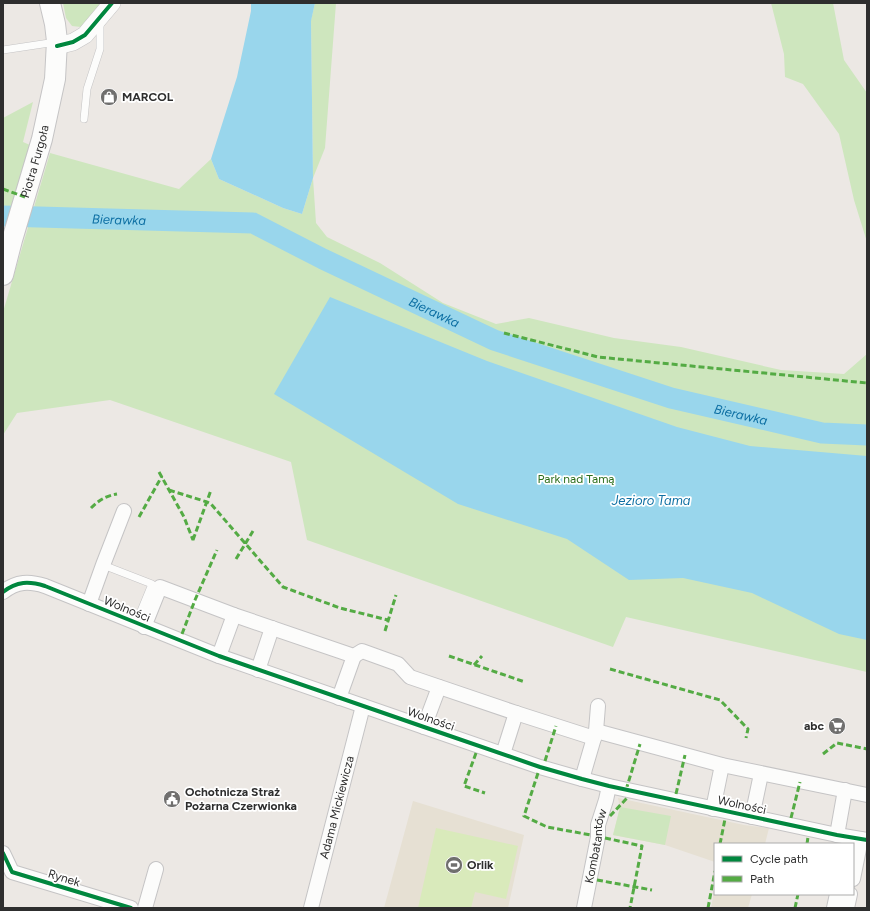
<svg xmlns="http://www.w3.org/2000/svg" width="870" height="911" viewBox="0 0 870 911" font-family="Figtree,sans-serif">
  <rect width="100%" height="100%" fill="#ece8e4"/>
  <!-- education -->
  <path fill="#e6e0d3" d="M618,798L744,825L769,828L765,844H715V862L665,845L613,835L620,808Z
    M413,801L524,835L508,908H384Z
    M715,886V894H752L748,908H711Z"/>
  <!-- green -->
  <path fill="#cee6be" d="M63,3H103L81,27L72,26L66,18Z
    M315,3H336L325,148L313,178L316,223L327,237L380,263L443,303L496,324L529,318L614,338L681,347L781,370L844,374L867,354V672L626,617L613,647L307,540L291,462L110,400L17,413L3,435V312L50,153L179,189L211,159L219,179L283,208L302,214L313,178L311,20Z
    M771,3H833L844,60L867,93V242L854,200L839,134L803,84L785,77L784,54Z
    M33,102L23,142L30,145L11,211H3V118Z
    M620,807L671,816L665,845L613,835Z"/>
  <!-- pitch -->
  <path fill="#d9eabb" d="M436,828L518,846L506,899L475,892L471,908H418Z"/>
  <!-- water -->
  <path fill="#99d6ec" d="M251,3H315L311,21L313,178L302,214L283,208L219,179L211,159L237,77L251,11Z
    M330,297L487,361L677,427L750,446L867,456V640L839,634L752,593L683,578L629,580L567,539L458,504L274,394Z"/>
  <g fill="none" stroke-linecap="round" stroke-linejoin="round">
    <!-- river -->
    <path stroke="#99d6ec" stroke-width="21" id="s1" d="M3,216L74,218L253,223L323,259L494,340L671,398L822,433L867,435"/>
    <defs>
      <path id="service" d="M3,50L56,42
        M84,119L87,89L100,49V22
        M103,565L152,584L136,623"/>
      <g id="minor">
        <path d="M3,592C17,581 29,581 45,586L219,656L424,727L540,767L582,779L609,786L837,835L867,840"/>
        <path d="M89,604L103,565L124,511"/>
        <path d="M144,627L160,587L234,615L354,656L362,651L398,664L410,677L516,713L594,738"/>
        <path d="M219,656L234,615"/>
        <path d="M258,670L272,628"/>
        <path d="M339,698L354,656"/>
        <path d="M424,727L439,687"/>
        <path d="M596,731L722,765L867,795"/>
        <path d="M503,754L516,713"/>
        <path d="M582,779L596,731L598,706"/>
        <path d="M713,809L722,765"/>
        <path d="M752,817L761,774"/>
        <path d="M837,835L845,790"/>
        <path d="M3,853L12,872L131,908"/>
        <path d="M853,879L861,839"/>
        <path d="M145,908L156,869"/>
        <path id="s2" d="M311,908L363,706"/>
        <path id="s3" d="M584,908L598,837V825L606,800L609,786"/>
        <path d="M834,908L837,894"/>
        <path d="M847,908L850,894"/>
      </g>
      <path id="tertiary" d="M57,46L73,42L85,35L112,3"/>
      <g id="secondary">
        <path id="s4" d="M3,275L12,240L42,139L55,79L57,41L55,24L50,3"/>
      </g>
    </defs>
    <!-- service casing -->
    <use href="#service" stroke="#c5c4c5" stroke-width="8"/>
    <!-- minor casing -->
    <use href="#minor" stroke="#c5c4c5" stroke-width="16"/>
    <!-- tertiary casing -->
    <use href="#tertiary" stroke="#c5c4c5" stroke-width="18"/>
    <!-- secondary casing -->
    <use href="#secondary" stroke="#c5c4c5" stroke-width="22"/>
    <!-- service -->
    <use href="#service" stroke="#fcfcfb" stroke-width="7"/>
    <!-- minor -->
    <use href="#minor" stroke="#fcfcfb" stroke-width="14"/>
    <!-- tertiary -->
    <use href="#tertiary" stroke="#fcfcfb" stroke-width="17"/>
    <!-- secondary -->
    <use href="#secondary" stroke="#fcfcfb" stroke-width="20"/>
    <!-- quiet -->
    <path stroke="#54ab44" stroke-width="3" stroke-dasharray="6 3" stroke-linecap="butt" d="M3,189L25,197
      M504,333L598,357L867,383
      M159,472L184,517L193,540
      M169,490L207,502L211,504L283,587L340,608L388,620
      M91,508C99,500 106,496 117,494
      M139,517L162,476
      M193,540L211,490
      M236,559L253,531
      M385,631L396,595
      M182,634L195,600L217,550
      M449,656L525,682
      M474,665L482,656
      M610,669L720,700L748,729L746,738
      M476,753L464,786L485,793
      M823,754L837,743L867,749
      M545,761L556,726
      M538,773L524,816L547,827L591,835
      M626,790L640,744
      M676,794L685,755
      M610,816L628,797
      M791,818L800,782
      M605,838L642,846L630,908
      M720,844L725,819
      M807,844L808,837
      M597,880L652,890
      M708,908L715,871
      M795,908L798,894"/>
    <defs>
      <path id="cycleway" d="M57,46L73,42L85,35L112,3
        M3,592C17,581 29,581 45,586L219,656L424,727L540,767L582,779L609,786L837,835L867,840
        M3,853L12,872L131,908"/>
    </defs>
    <!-- cycleway casing -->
    <use href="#cycleway" stroke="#fff" stroke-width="6"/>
    <!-- cycleway -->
    <use href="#cycleway" stroke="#00873e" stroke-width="4"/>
  </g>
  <!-- icons -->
  <defs>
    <symbol id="shop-disc" viewBox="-11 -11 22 22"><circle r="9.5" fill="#706f6e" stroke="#fff"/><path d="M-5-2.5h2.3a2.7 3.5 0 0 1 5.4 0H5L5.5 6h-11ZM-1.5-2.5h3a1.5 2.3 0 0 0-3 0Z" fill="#fff"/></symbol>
    <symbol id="supermarket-disc" viewBox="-11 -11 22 22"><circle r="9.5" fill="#706f6e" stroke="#fff"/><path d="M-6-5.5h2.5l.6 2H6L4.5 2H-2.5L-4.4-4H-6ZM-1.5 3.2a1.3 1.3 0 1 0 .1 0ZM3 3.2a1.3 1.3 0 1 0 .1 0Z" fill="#fff"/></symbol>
    <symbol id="civic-disc" viewBox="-11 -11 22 22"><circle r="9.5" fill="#706f6e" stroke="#fff"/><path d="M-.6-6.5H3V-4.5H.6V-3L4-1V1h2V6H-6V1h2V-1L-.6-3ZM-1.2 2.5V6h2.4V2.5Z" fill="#fff"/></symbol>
    <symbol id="stadium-disc" viewBox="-11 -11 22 22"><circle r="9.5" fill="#706f6e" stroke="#fff"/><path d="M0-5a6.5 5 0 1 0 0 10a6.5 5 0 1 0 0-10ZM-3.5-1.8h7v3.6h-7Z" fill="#fff"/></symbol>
  </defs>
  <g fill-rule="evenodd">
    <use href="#shop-disc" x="99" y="87" width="20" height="20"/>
    <use href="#supermarket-disc" x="827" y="716" width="20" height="20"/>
    <use href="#civic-disc" x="162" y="789" width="20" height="20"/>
    <use href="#stadium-disc" x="444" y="855" width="20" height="20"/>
  </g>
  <g text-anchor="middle" stroke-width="3.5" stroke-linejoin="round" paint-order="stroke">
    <!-- poi labels -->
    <g font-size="12" font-weight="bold" fill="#2e2e2e" stroke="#fff" text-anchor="start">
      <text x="122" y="101">MARCOL</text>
      <text x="824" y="730" text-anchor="end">abc</text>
      <text x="185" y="796">Ochotnicza Straż<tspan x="185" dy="14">Pożarna Czerwionka</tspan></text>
      <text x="467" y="869">Orlik</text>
    </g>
    <!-- street labels -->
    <g font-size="12" fill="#2e2e2e" stroke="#fff">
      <text dy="4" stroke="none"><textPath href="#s4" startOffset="118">Piotra Furgoła</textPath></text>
      <text transform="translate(127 609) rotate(22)" y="4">Wolności</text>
      <text transform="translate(431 719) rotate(19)" y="4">Wolności</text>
      <text transform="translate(742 805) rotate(12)" y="4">Wolności</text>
      <text dy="4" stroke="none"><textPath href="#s2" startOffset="104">Adama Mickiewicza</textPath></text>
      <text dy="4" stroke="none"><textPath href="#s3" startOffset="63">Kombatantów</textPath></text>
      <text transform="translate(64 878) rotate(17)" y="4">Rynek</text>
    </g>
    <!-- park labels -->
    <g font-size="12" fill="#2c6e1b" stroke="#fff">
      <text x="576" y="483">Park nad Tamą</text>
    </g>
    <!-- water labels -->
    <g font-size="13" font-style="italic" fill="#0d6fa3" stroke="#fff">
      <text dy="5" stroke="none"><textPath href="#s1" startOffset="116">Bierawka</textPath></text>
      <text dy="5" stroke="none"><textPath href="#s1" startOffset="452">Bierawka</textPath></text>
      <text dy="5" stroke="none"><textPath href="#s1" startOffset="776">Bierawka</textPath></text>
      <text x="651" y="505">Jezioro Tama</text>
    </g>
  </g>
  <!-- border -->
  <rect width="870" height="911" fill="none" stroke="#2e2e2e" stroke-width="8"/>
  <!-- legend -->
  <rect x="714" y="843" width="140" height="52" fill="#ffffff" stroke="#ababab"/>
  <rect x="722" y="856" width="20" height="6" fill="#00873e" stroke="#ababab"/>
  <text x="750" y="863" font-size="12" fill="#2e2e2e">Cycle path</text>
  <rect x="722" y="876" width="20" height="6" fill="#54ab44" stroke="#ababab"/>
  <text x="750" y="883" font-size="12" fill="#2e2e2e">Path</text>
</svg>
